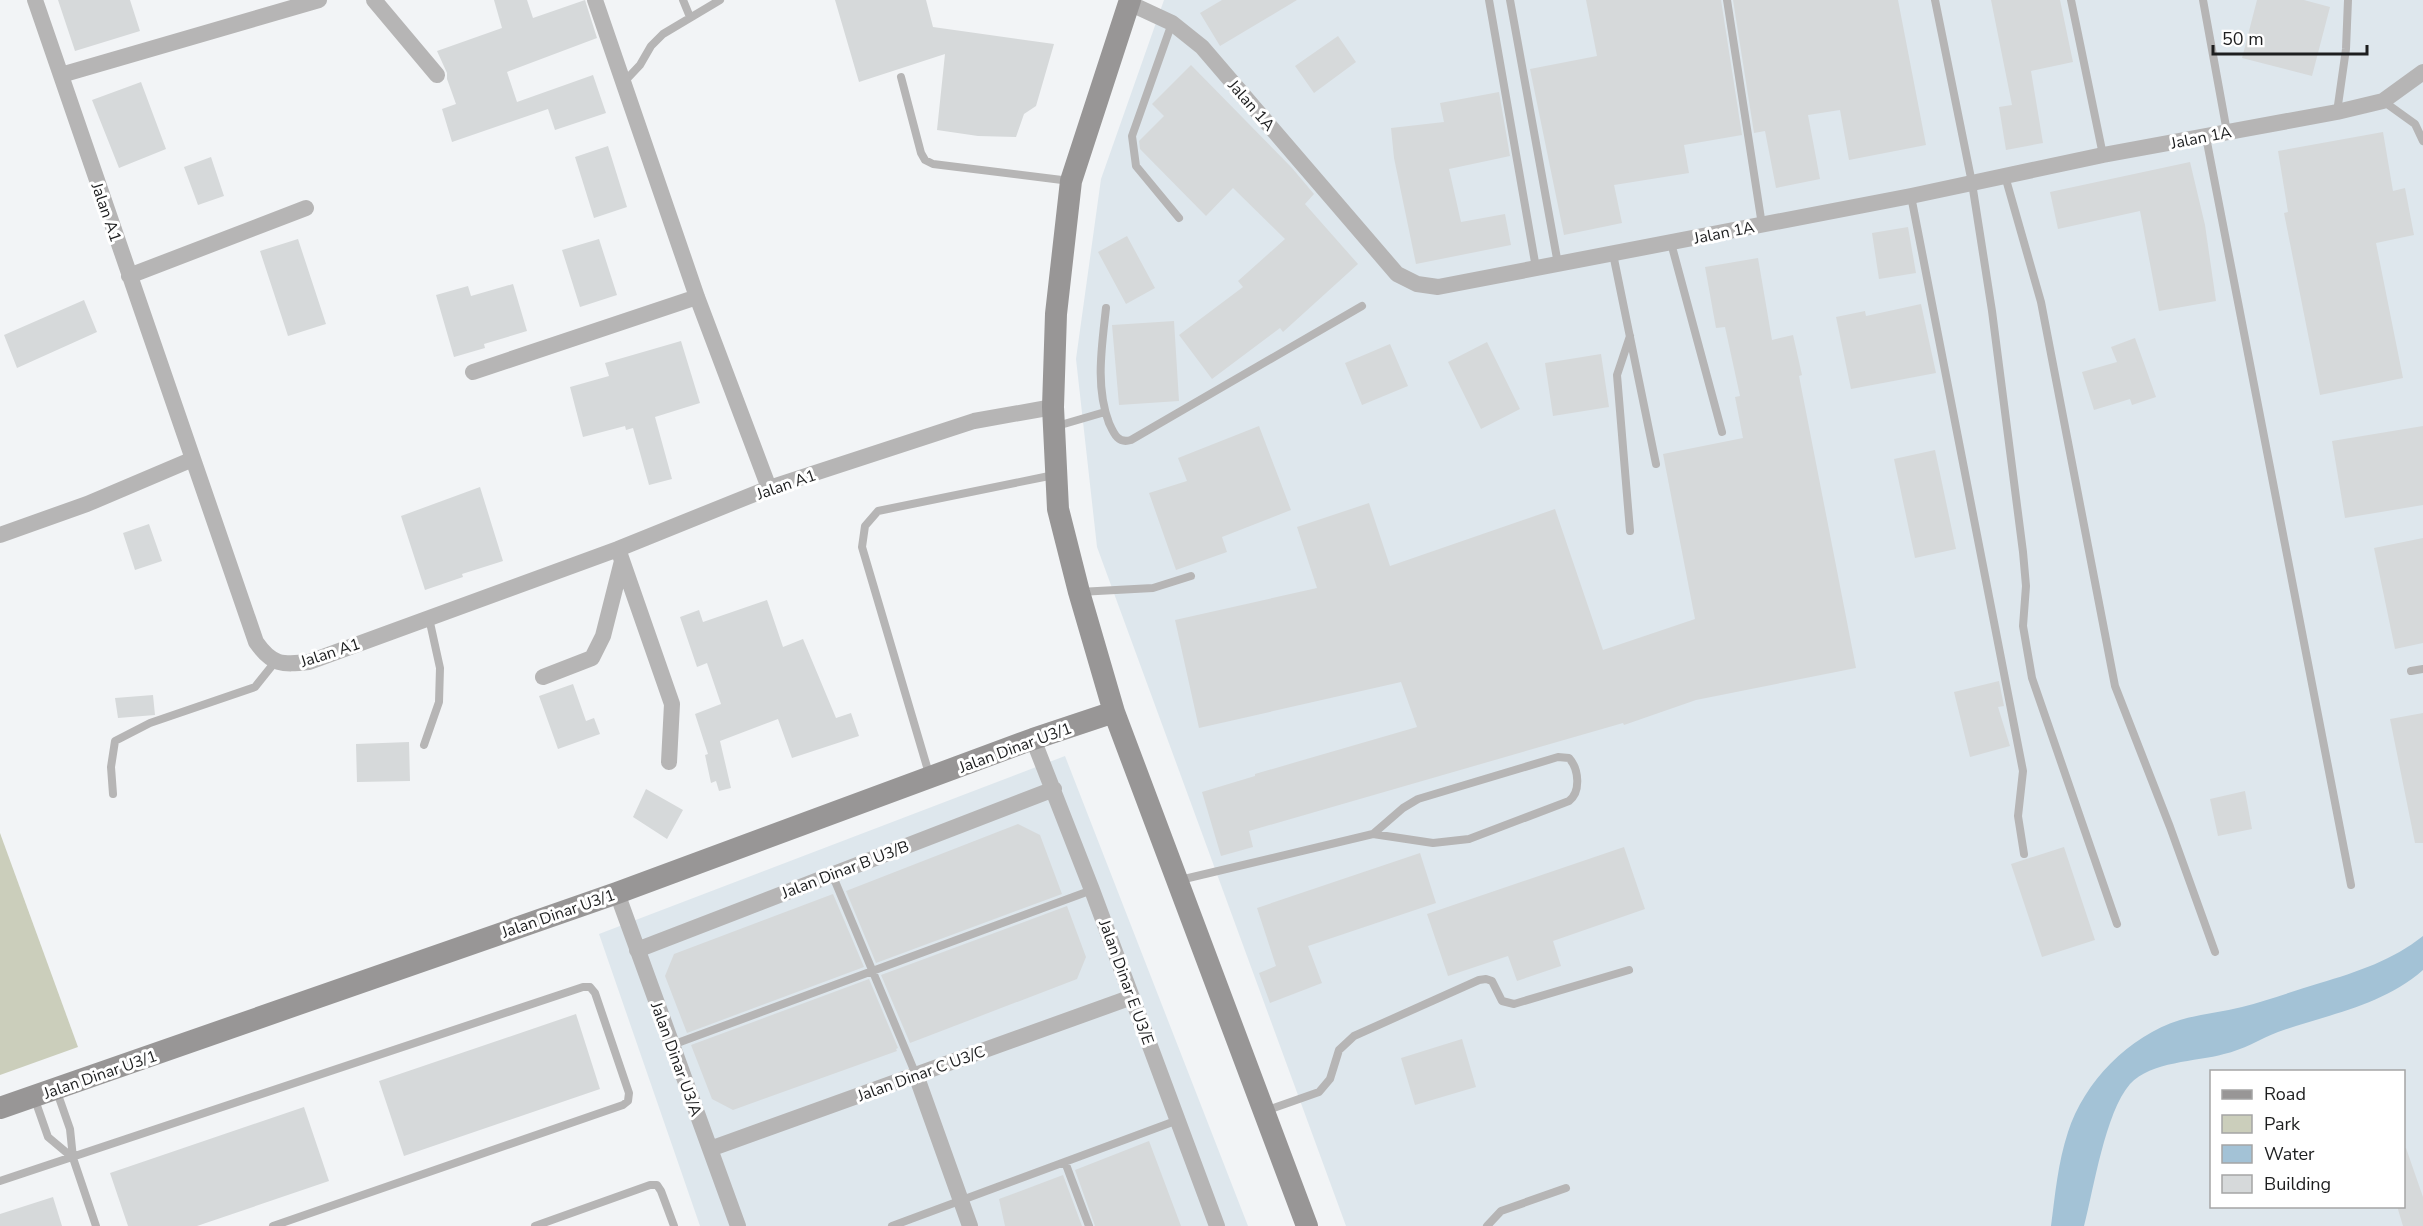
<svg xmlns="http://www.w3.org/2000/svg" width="2423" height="1226" viewBox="0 0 2423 1226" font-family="'Nunito Sans',sans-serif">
  <rect width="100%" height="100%" fill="#f2f4f6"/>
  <!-- built -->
  <path fill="#dee7ed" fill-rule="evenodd" d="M1164,0H2423V1226H1346L1097,547L1076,359L1101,179ZM2212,1072H2404V1206H2212Z
    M1065,756L1248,1226H700L599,934Z"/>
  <!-- green -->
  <path fill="#cbcebb" d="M0,833L78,1047L0,1075Z"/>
  <!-- water -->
  <path fill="#a3c2d6" d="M2423,936V970C2382,1006 2329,1014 2278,1032C2260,1039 2243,1050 2224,1054C2196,1062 2151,1061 2130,1084C2105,1113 2094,1188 2084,1226H2051C2055,1195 2058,1162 2068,1132C2084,1082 2129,1036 2180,1020C2200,1014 2222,1012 2242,1007C2268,1000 2294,991 2320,983C2357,972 2393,960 2423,936Z"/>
  <!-- building -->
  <path fill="#d6d9da" d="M58,0H130L140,31L75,51Z
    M494,0H527L533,18L585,0L597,38L507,72L517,102L593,75L606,113L555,130L548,109L452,142L442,109L456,104L447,79V73L437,51L502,28Z
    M835,0H926L933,27L1054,44L1036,106L1024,114L1016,137L978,136L937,130L945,54L859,82Z
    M1222,0H1297L1220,46L1200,13Z
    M1586,0H1721L1742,135L1684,145L1689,173L1614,185L1622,223L1564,235L1530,69L1597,56Z
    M1733,0H1898L1926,145L1849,160L1840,110L1808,115L1820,179L1776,188L1765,131L1754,133Z
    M1991,0H2060L2073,62L2031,71L2043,143L2006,150L1999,107L2012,105Z
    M2257,0H2304L2330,7L2312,76L2242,58Z
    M1338,36L1356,62L1314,93L1295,66Z
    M1191,65L1292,168L1314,194L1305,204L1358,264L1283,332L1280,328L1212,379L1179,335L1243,287L1238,281L1285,239L1233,188L1206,216L1140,149L1139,141L1164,116L1152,104Z
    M141,82L166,149L119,168L92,100Z
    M1499,92L1510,156L1449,169L1461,222L1505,214L1511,245L1416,264L1394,158L1391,128L1444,122L1440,103Z
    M2383,132L2393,191L2405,188L2414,235L2376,243L2403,378L2320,395L2284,213L2288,212L2278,151Z
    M608,146L627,207L594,218L575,157Z
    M211,157L224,196L198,205L184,167Z
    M2190,162L2205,225L2216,301L2159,311L2140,211L2058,229L2050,192Z
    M1908,227L1916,273L1879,279L1872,233Z
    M1127,236L1155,288L1126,304L1098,252Z
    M298,239L326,324L288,336L260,251Z
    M599,239L617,295L580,307L562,250Z
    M1758,258L1772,340L1793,335L1802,375L1799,376L1856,668L1696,700L1624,725L1623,723L1249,831L1253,847L1221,856L1202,792L1255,776V774L1417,727L1401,682L1199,728L1175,620L1317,588L1297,527L1369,503L1390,566L1555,509L1603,650L1695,619L1663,454L1743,438L1735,397L1740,396L1725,327L1716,328L1705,267Z
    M513,284L527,331L484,344L485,348L454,357L436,295L468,286L471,296Z
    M84,300L97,332L17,368L4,335Z
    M1921,304L1936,373L1851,389L1836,317L1865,311L1866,316Z
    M1174,321L1179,401L1119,405L1112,325Z
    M2135,338L2156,397L2132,405L2130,399L2094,410L2082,372L2117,362L2111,347Z
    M681,341L700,403L655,417L672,479L649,485L633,428L626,430L625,426L583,437L570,387L609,376L605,363Z
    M1487,342L1520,409L1481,429L1448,362Z
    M1390,344L1408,386L1362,405L1345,363Z
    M1601,354L1609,407L1553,416L1545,363Z
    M1259,426L1291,510L1222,537L1227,552L1176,570L1149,493L1187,481L1178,458Z
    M2423,426V505L2345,518L2332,441Z
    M1935,450L1956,549L1915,558L1894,459Z
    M480,487L503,561L462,574L463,577L425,590L401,516Z
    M149,524L162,561L135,570L123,533Z
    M2423,538V643L2395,649L2374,548Z
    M767,600L783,647L803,639L836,718L851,713L859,736L792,758L778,719L720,741L731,788L719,791L716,781L711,783L705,755L708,754L695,714L721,704L707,663L697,667L680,617L699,610L703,622Z
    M1999,681L2004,706L1998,707L2010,746L1970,757L1954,692Z
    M573,684L586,721L594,718L600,734L558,749L539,696Z
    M153,695L155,715L118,718L115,698Z
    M2423,713V843H2415L2390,719Z
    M409,742L410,781L357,782L356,744Z
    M646,789L683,810L667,839L633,817Z
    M2245,791L2252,829L2218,836L2210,799Z
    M1018,824L1040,835L1062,894L876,963L846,891Z
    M1624,847L1645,909L1553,941L1561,966L1517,981L1508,956L1448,976L1427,914Z
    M2064,847L2095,940L2042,957L2011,864Z
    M1420,853L1436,903L1308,946L1322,983L1270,1003L1259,973L1276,966L1257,908Z
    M833,894L864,967L687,1033L665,976L674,954Z
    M1067,906L1086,957L1077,979L910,1043L881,975Z
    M869,979L898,1048L896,1049L897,1051L733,1110L712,1099L691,1045Z
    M576,1014L600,1089L404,1156L379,1081Z
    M1462,1039L1476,1087L1415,1105L1401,1058Z
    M304,1107L329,1181L197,1226H128L110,1173Z
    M1149,1141L1181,1226H1095L1075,1170Z
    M2403,1148H2406L2423,1197V1226H2403L2397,1206H2403Z
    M1063,1175L1082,1226H1005L999,1199Z
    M53,1197L62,1226H0V1214Z"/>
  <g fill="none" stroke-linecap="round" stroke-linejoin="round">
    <!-- lane -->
    <path stroke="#b6b5b5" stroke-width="8" d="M683,0L690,17
      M1489,0L1536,268
      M1510,0L1558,264
      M1727,0L1762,225
      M1935,0L1972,183L1992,311L2023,552L2026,586L2023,626L2032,678L2117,924
      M2071,0L2103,155
      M2203,0L2227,132
      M1172,23L1132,136L1136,166L1179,218
      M901,77L921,153L925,160L933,164L1070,181
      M623,83L640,65L651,46L663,34L720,0
      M2383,101L2415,124L2423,141
      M2337,112L2346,49L2348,0
      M2206,137L2351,885
      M2005,176L2041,302L2115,686L2170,827L2215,952
      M1911,196L2023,771L2018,816L2024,854
      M1671,243L1722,432
      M1613,254L1656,464
      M1106,308C1102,346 1095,386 1109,423C1114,434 1118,444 1131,440L1362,306
      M1630,336L1617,375L1630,531
      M1057,426L1105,412
      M1079,592L1153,588L1191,576
      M2411,671L2423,669
      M424,745L439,702L440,668L429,618
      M930,777L862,547L865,526L878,511L1054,475
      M113,794L111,767L115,741L150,723L255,687L275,662
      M832,874L916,1075
      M1180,880L1373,834L1403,808L1418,799L1558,757L1569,758C1579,769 1581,792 1569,801L1469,839L1433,843L1373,834
      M672,1045L1092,890
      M56,1089L70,1129L73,1158L96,1226
      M34,1097L48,1137L73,1158
      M1265,1111L1319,1092L1330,1079L1339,1050L1354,1036L1479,980L1486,979L1492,981L1502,1001L1514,1004L1629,970
      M1065,1162L1089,1226
      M0,1181L583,987H590L595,993L629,1093L628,1101L623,1105L273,1226
      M535,1226L650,1185H657L661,1191L674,1226
      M892,1226L1178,1120
      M1487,1226L1501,1211L1566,1188"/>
    <!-- street -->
    <path stroke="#b6b5b5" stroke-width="16" d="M35,0L256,642C272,665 282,665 309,662L618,549L769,488L974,421L1053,407
      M374,0L437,75
      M595,0L697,297L769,488
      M1129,3L1172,23L1202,47L1397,274L1417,284L1438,287L1911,196L2103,155L2337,112L2383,101L2423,72
      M61,75L319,0
      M129,276L306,208
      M473,372L697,297
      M0,535L87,504L193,459
      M618,549L672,704L669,762
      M543,677L592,658L603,636L622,561
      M1033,739L1092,890L1217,1226
      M617,893L738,1226
      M637,950L1054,789
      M916,1075L970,1226
      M710,1149L1132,997"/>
    <!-- secondary -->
    <path stroke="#989696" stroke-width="22" d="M1130,0L1071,181L1056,314L1053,407L1058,509L1079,592L1114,712L1307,1226
      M0,1108L617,893L1033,739L1114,712"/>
  </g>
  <g text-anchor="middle" stroke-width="6" stroke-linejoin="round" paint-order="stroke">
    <!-- street labels -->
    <g font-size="16" fill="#1d1e1f" stroke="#fff">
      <text transform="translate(1252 105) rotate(49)" y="6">Jalan 1A</text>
      <text transform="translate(2201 137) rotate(-11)" y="6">Jalan 1A</text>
      <text transform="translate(107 212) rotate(71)" y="6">Jalan A1</text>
      <text transform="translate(1724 232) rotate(-11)" y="6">Jalan 1A</text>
      <text transform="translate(786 484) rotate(-19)" y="6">Jalan A1</text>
      <text transform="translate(330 652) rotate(-18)" y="6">Jalan A1</text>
      <text transform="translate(1015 747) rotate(-20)" y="6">Jalan Dinar U3/1</text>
      <text transform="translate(845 869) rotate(-21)" y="6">Jalan Dinar B U3/B</text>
      <text transform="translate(558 913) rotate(-19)" y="6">Jalan Dinar U3/1</text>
      <text transform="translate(1127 982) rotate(70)" y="6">Jalan Dinar E U3/E</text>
      <text transform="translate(677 1059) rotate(70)" y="6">Jalan Dinar U3/A</text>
      <text transform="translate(921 1073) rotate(-20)" y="6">Jalan Dinar C U3/C</text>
      <text transform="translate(100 1074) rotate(-19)" y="6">Jalan Dinar U3/1</text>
    </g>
  </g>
  <!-- legend -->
  <rect x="2210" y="1070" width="195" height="138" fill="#ffffff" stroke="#a5a5a5" stroke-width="1.5"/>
  <rect x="2222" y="1090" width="30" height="9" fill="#989696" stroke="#a5a5a5" stroke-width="1.5"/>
  <text x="2264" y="1100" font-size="18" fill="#1d1e1f">Road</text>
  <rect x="2222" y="1115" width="30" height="18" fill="#cbcebb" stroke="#a5a5a5" stroke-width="1.5"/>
  <text x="2264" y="1130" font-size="18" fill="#1d1e1f">Park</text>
  <rect x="2222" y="1145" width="30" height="18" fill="#a3c2d6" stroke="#a5a5a5" stroke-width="1.5"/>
  <text x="2264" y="1160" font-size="18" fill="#1d1e1f">Water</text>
  <rect x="2222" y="1175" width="30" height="18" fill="#d6d9da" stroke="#a5a5a5" stroke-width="1.5"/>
  <text x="2264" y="1190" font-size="18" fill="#1d1e1f">Building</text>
  <!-- scale -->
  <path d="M2213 45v9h154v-9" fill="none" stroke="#1d1e1f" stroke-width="3"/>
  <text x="2222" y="45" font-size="18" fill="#1d1e1f" stroke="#ffffff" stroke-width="4.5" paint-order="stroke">50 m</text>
</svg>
